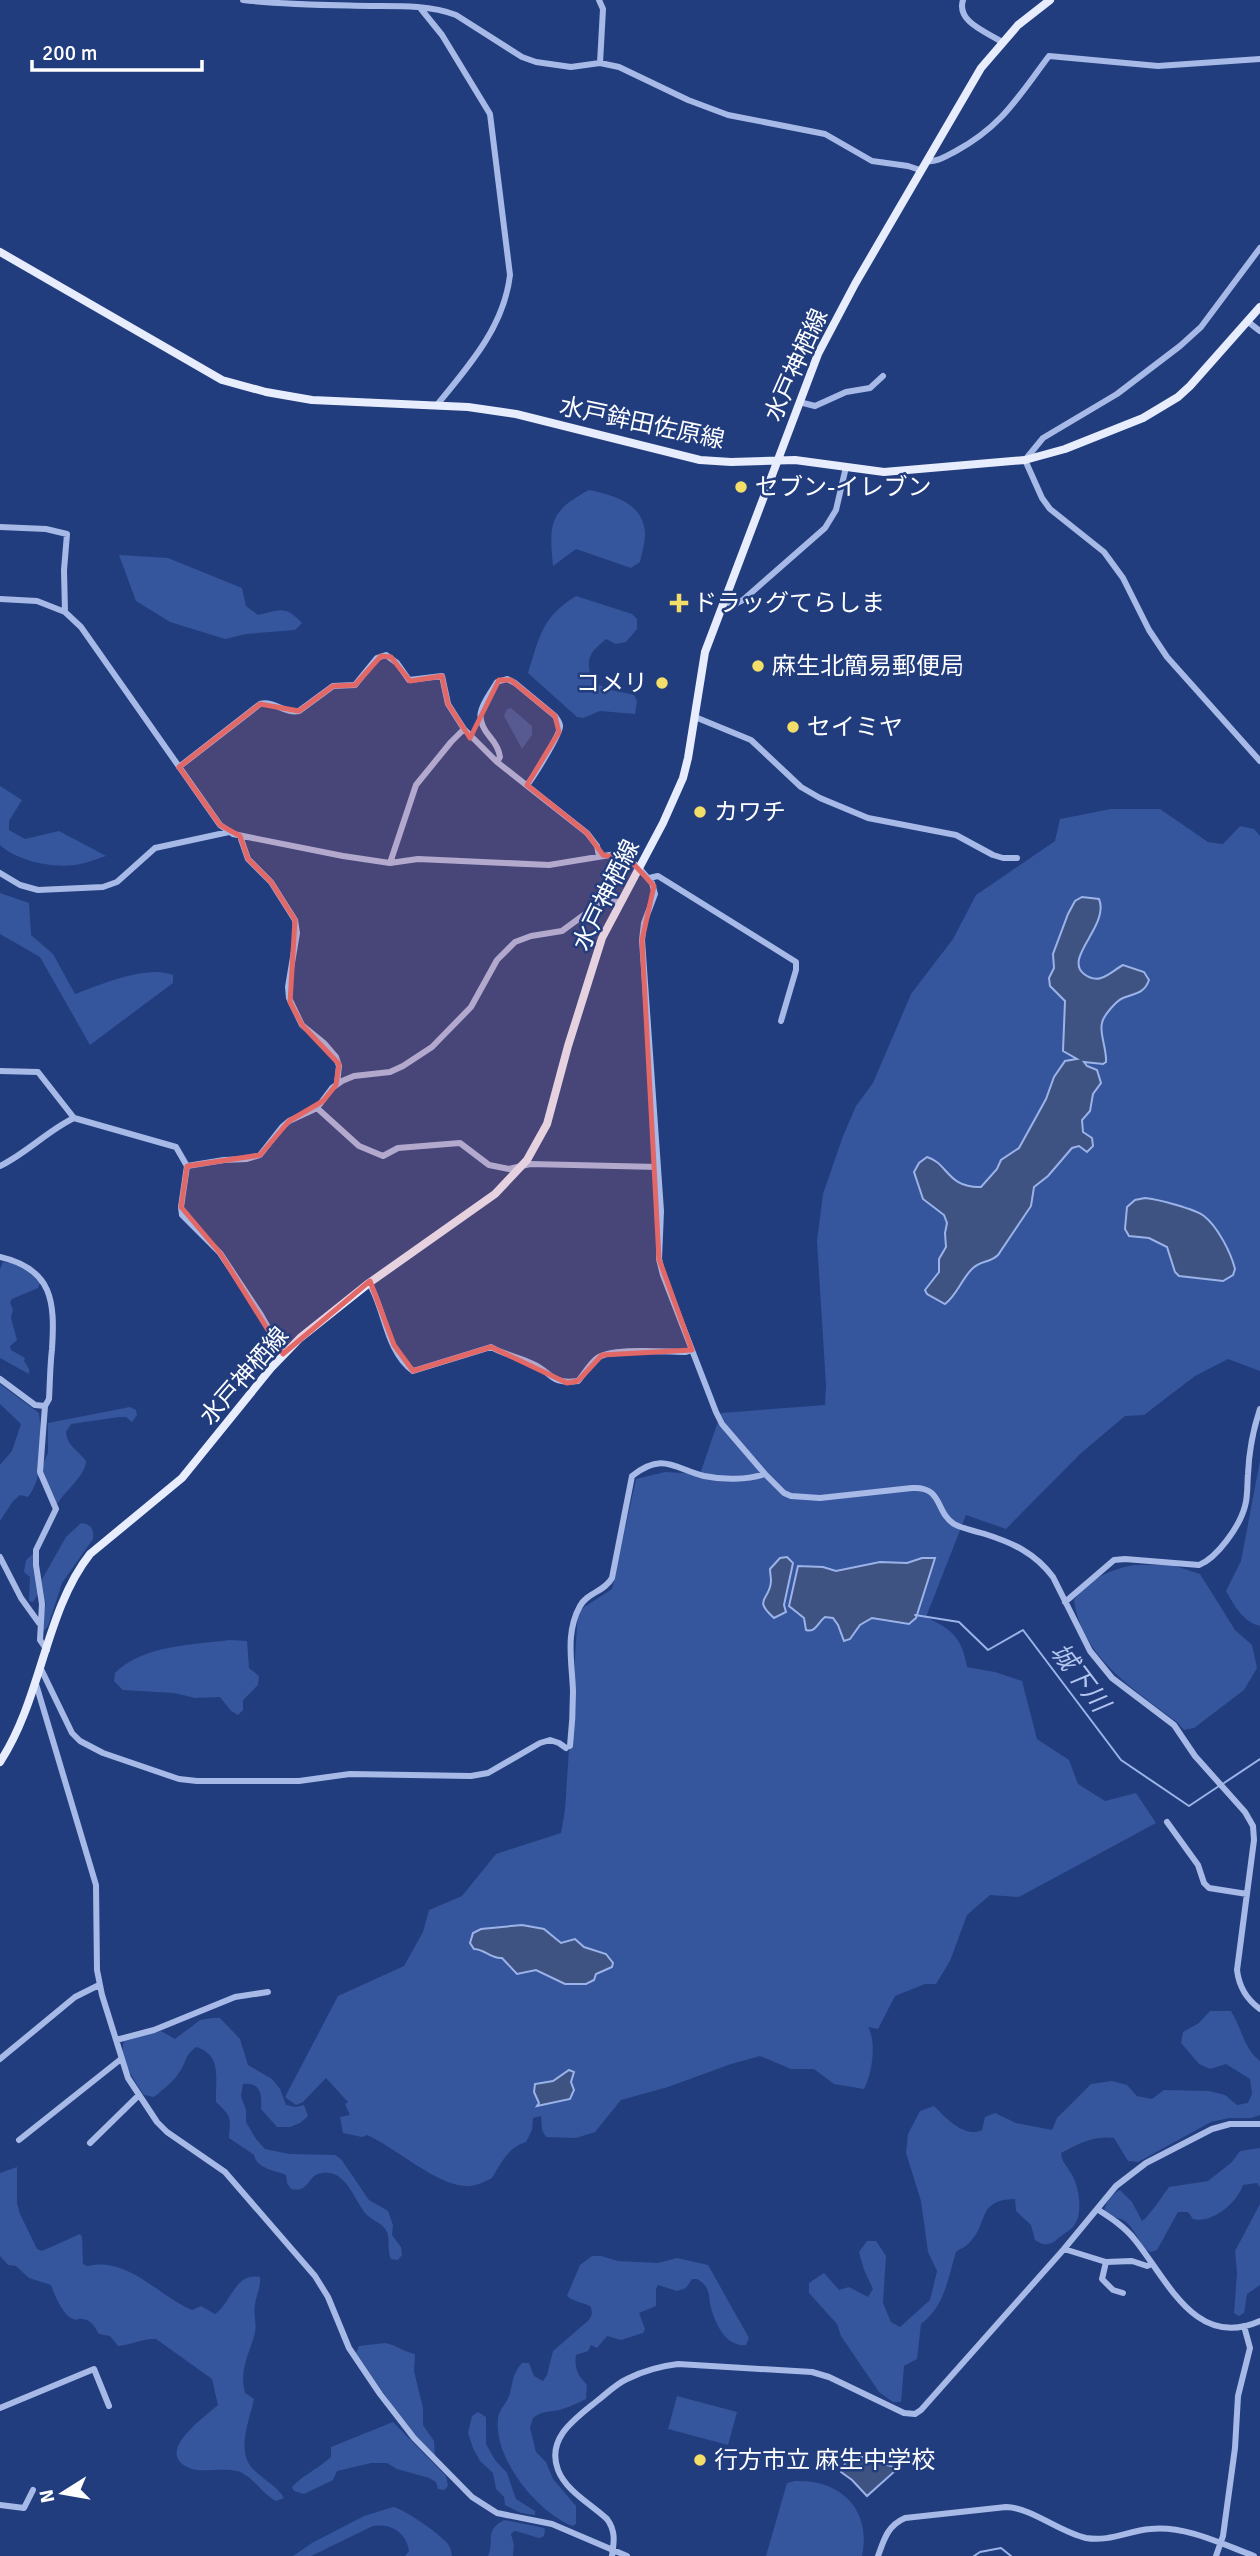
<svg xmlns="http://www.w3.org/2000/svg" width="1260" height="2556" viewBox="0 0 1260 2556" font-family="Signika,'Noto Sans JP',sans-serif">
  <rect width="100%" height="100%" fill="#223d7e"/>
  <!-- green -->
  <path fill="#35559c" d="M589,490C613,495 644,503 645,534C645,543 642,553 640,562L631,568L576,549L553,566C549,524 549,511 589,490Z
    M119,555L168,558L242,588L246,606L258,615C281,610 285,605 302,623L295,630L246,634L225,639L170,622L136,601Z
    M576,596L632,614L637,619V629L626,642L616,644L606,639C597,647 587,654 589,667C591,690 615,690 634,695L637,701L635,714L600,711L583,718L577,717L528,673C540,636 541,618 576,596Z
    M511,708L532,726V735L522,749L504,716L507,709Z
    M0,786L22,800L9,821V830L25,839L59,831L106,856C96,859 85,864 74,865C52,868 17,861 0,845Z
    M1111,809H1160L1208,842L1223,844L1240,826L1254,829L1260,836V1371L1228,1359L1195,1376L1144,1415L1125,1416L1080,1454L1006,1529L966,1515L926,1617C953,1630 962,1638 967,1667L995,1672L1022,1681L1037,1739L1069,1760L1078,1784L1105,1801L1136,1793L1156,1823L1019,1897L990,1895L967,1915L950,1961L936,1984H925L895,1996L878,2029L868,2027C877,2042 872,2074 864,2089L834,2084L814,2069H791L760,2056L731,2064L668,2087L621,2100L595,2132L576,2138L546,2137L542,2130L541,2116L533,2118L532,2130L526,2142C508,2147 501,2164 492,2178C484,2182 474,2187 465,2186C435,2184 396,2148 367,2135L362,2137L343,2133L340,2117L350,2115L345,2104L348,2102L326,2078L303,2102L296,2105L285,2097L338,1996L404,1966L423,1932L429,1910L462,1896L496,1854L561,1833L565,1810L578,1611L612,1589L636,1479L665,1472L700,1474L721,1413L825,1405L826,1385L817,1241L823,1194L843,1136L856,1106L873,1083L911,994L953,939L976,895L1055,841L1060,819Z
    M0,893L29,903L31,935L53,954L75,994C99,985 148,964 173,975V983L90,1045L40,957L0,934Z
    M3,1262C18,1263 30,1272 40,1283L38,1288L12,1299L10,1303L13,1309L11,1318L17,1340L10,1346L11,1350L25,1358L24,1361L29,1369V1374L0,1358V1269Z
    M0,1384L39,1413C42,1440 45,1475 28,1497L20,1495L13,1501L0,1521V1465L12,1451L21,1424L0,1404Z
    M130,1407L136,1410L137,1415L132,1422L126,1417H119L71,1424L66,1432C67,1446 78,1450 86,1461C86,1475 65,1491 58,1503H55L43,1479L42,1466L48,1453V1423Z
    M1260,1461V1626C1243,1622 1234,1605 1226,1591L1241,1561Z
    M81,1523C92,1524 94,1530 93,1539L62,1583L48,1626L43,1632V1617L46,1603L38,1594L33,1602L29,1601L30,1577L24,1572L26,1560L33,1554L41,1581L66,1537Z
    M1134,1565H1172L1200,1574L1235,1630L1252,1645L1257,1668L1244,1690L1194,1728L1184,1730L1177,1722C1135,1690 1082,1658 1074,1600C1089,1579 1109,1570 1134,1565Z
    M229,1640L247,1641L249,1668L259,1676L258,1685L243,1700V1710L238,1715L231,1711L220,1697L195,1698L174,1693L123,1690L114,1681L115,1673C143,1645 192,1645 229,1640Z
    M1210,2011H1231C1242,2029 1244,2049 1260,2061V2115L1251,2118H1229L1211,2122L1138,2162L1128,2161L1114,2138C1094,2135 1078,2144 1061,2153C1062,2162 1066,2165 1071,2173C1079,2186 1084,2214 1073,2227C1068,2232 1060,2236 1055,2241C1048,2246 1042,2245 1035,2240L1031,2225L1016,2211L1015,2199C976,2200 989,2223 970,2242C967,2246 960,2249 956,2252C948,2278 945,2306 921,2324L917,2359L904,2366L901,2402H893L879,2392L841,2336L837,2324L809,2293V2283L824,2273L839,2290L849,2287L868,2297L873,2289L864,2270L859,2252L867,2241H876L886,2256L883,2303L891,2322L900,2327L930,2300L937,2271L928,2252L921,2201L906,2153L908,2134L920,2111L934,2106C945,2117 965,2139 982,2130L985,2117L995,2113L1016,2123L1052,2130L1057,2118L1091,2084L1112,2081L1127,2085L1137,2096L1152,2099L1164,2090L1209,2091L1225,2095L1237,2105L1248,2103L1252,2094L1250,2079L1226,2064L1210,2069L1199,2064L1181,2043L1183,2032L1199,2023Z
    M212,2018H220L240,2039L248,2065L272,2079L280,2089L286,2105L296,2107L304,2105L308,2116L300,2123L290,2127H277L261,2109C262,2094 261,2082 243,2084L241,2096L246,2110V2122L256,2139L265,2149L289,2154L335,2155L341,2159L369,2200L388,2211L393,2225L392,2235L401,2247L402,2255L398,2260L391,2259C387,2250 390,2240 387,2232C383,2223 373,2221 367,2215C354,2201 347,2169 322,2173C306,2175 311,2193 291,2189L287,2183L286,2175C274,2170 257,2169 254,2155L229,2138C230,2117 233,2118 216,2102C215,2080 223,2055 196,2047C187,2054 187,2057 183,2066C177,2079 164,2089 154,2097L144,2095C135,2081 118,2058 124,2041L161,2031L175,2039L200,2020Z
    M1260,2148V2187L1257,2183L1243,2185C1237,2203 1212,2224 1193,2219L1188,2212H1178L1157,2250L1151,2252L1146,2250C1139,2242 1134,2228 1125,2221C1119,2217 1111,2218 1104,2214C1104,2204 1111,2195 1120,2190L1132,2202L1142,2221C1148,2218 1163,2195 1169,2187L1208,2181L1232,2162L1240,2151Z
    M17,2167V2203L20,2214L37,2249L42,2251L80,2234L82,2237L83,2264L87,2266C128,2256 157,2295 192,2310L201,2306L215,2314C232,2302 234,2273 260,2277C261,2288 256,2295 255,2305C253,2314 257,2323 255,2333C249,2355 239,2369 245,2393L254,2399C250,2419 236,2450 252,2468C262,2479 276,2485 284,2498L276,2501C262,2494 252,2475 237,2471C221,2467 202,2474 187,2467C155,2451 206,2416 218,2405L212,2379L156,2339C143,2338 131,2345 118,2346L110,2336L99,2334C95,2327 91,2320 83,2319C74,2318 79,2322 71,2318C63,2314 54,2294 51,2285L29,2278L16,2266L8,2265L0,2256V2173Z
    M1260,2204V2285L1247,2294L1244,2313L1239,2316L1234,2313L1237,2273L1235,2251Z
    M592,2256H601L618,2261L658,2263L677,2258L708,2265L749,2338L746,2345C726,2347 716,2325 711,2308C709,2302 710,2296 708,2291C706,2285 702,2282 697,2279H692L686,2288L677,2291L658,2285L656,2289V2306L639,2313L645,2329L643,2333L621,2340L607,2336L597,2348L591,2345L588,2351L576,2355C574,2369 578,2375 587,2385L586,2399C579,2402 572,2406 565,2408C554,2413 544,2409 533,2418L530,2428L536,2452L546,2462L553,2479L576,2506V2524L572,2526C537,2512 493,2458 498,2418C499,2409 508,2402 510,2393C513,2381 513,2373 522,2363H529L534,2376L543,2381L547,2375L553,2351L589,2320L592,2314L591,2307C583,2302 574,2302 567,2296L580,2265Z
    M385,2343C396,2345 404,2352 415,2354L414,2371L423,2408V2425L434,2441L435,2457L412,2434L356,2353L359,2346Z
    M677,2396L737,2412L728,2445L668,2429Z
    M478,2412L486,2417V2444L495,2460L507,2473L516,2499L535,2511V2515L521,2513L505,2505L504,2497L496,2489L493,2473L480,2461L473,2448L468,2433L472,2416Z
    M393,2422L446,2476L448,2486L444,2490L438,2489L436,2482L429,2478L397,2469L387,2463H371L337,2471L333,2480L304,2494L294,2491L292,2487C303,2475 319,2468 331,2457V2447Z
    M795,2481C840,2479 872,2509 862,2556H766L787,2483Z
    M393,2507C404,2509 437,2532 445,2541C450,2545 451,2550 452,2556H405L409,2551C406,2532 391,2523 373,2526L311,2556H293L312,2543L364,2516Z
    M504,2520L540,2527L545,2529L544,2536L540,2538C533,2537 519,2531 514,2531L511,2534L514,2545L513,2556H488C495,2539 484,2531 504,2520Z"/>
  <!-- water -->
  <path fill="#3f5383" stroke="#9bb3e8" stroke-width="2" d="M1082,897L1099,899C1110,925 1063,958 1084,974C1100,986 1110,972 1123,965L1144,972L1149,980C1144,994 1135,993 1123,998C1116,1001 1103,1016 1102,1023C1099,1033 1107,1049 1106,1062L1103,1064L1084,1062L1087,1066L1097,1070L1101,1083L1093,1094L1090,1111L1082,1120L1083,1132L1092,1138L1093,1146L1087,1152L1079,1146L1072,1148L1048,1176L1034,1187L1031,1206L998,1255C990,1263 982,1260 973,1268C962,1278 957,1295 945,1304L927,1294L925,1290L939,1272V1259L946,1247L945,1233L947,1223L944,1215L923,1199L914,1172L919,1163L927,1157C948,1163 947,1188 981,1187L997,1169L1001,1160L1019,1148L1046,1099L1054,1077L1065,1061L1077,1059L1063,1051L1065,1001L1050,986L1049,978L1054,968L1053,954L1068,914L1075,901Z
    M1145,1198C1157,1199 1195,1209 1204,1216C1218,1227 1231,1253 1235,1269L1233,1275L1223,1281L1179,1276L1175,1272L1167,1247L1149,1238L1129,1236L1125,1229L1127,1207L1135,1200Z
    M787,1557L793,1563L784,1605L786,1612L774,1618C752,1598 770,1601 771,1581C771,1577 770,1573 770,1569L780,1558Z
    M922,1558H935L916,1618L909,1624L872,1618L860,1625L850,1639L844,1641L838,1625L833,1618L825,1617C818,1622 816,1633 806,1630L804,1618L789,1606L798,1566L823,1567L836,1571L880,1562L907,1563Z
    M522,1925L544,1929L561,1943L575,1939L584,1947L606,1954L613,1963L612,1967L596,1974L594,1980L586,1984H565L536,1970L517,1974L502,1958C490,1959 485,1949 474,1949L470,1943L473,1933L481,1929Z
    M569,2070L574,2072L571,2082L574,2090L570,2099L537,2106L539,2103L534,2092L535,2084L553,2081Z
    M850,2453L894,2467L895,2471L867,2496L852,2480L841,2472Z"/>
  <g fill="none" stroke-linecap="round" stroke-linejoin="round">
    <!-- stream -->
    <path stroke="#9bb3e8" stroke-width="2" d="M915,1615L959,1622L988,1650L1023,1630L1121,1760L1189,1806L1219,1786
      M1224,1783L1260,1759
      M974,2556L980,2552L1001,2548L1011,2556"/>
    <!-- minor -->
    <path stroke="#a7bae7" stroke-width="6" d="M243,0C285,5 327,5 370,6C398,6 430,5 456,15L522,57L536,62L571,67L600,63L619,67L688,100L728,115L825,134L872,161L908,166L920,170
      M599,0L603,9L600,63
      M963,0C956,22 987,32 1002,42
      M421,9L442,35L490,114L510,275C504,327 468,367 436,406
      M926,161C936,163 946,156 956,151C1002,126 1018,97 1049,56L1158,66L1260,59
      M1260,248L1201,327L1180,346L1117,394L1043,438L1025,460L1042,498L1050,509L1104,552L1123,578L1149,630L1167,657L1260,761
      M1247,321L1260,331
      M799,402L815,406L846,392L870,388L883,376
      M0,527L46,529L67,534L64,570L65,612
      M0,599L37,601L65,612L81,627L220,825L233,834L343,856L390,863L418,859L549,865L616,854L630,860L640,869L652,883L655,894L644,923L642,940L661,1211L659,1259L663,1275L716,1412L722,1424L765,1474L784,1493L791,1496L820,1498L912,1488C943,1486 935,1512 954,1524C963,1529 975,1531 985,1534C1013,1543 1035,1553 1053,1577L1090,1651L1112,1678L1174,1725L1195,1756L1245,1812L1253,1826L1254,1840L1237,1970C1239,1987 1246,1999 1260,2009
      M724,602L735,604L743,600L825,528L836,510L846,467
      M695,717L751,740L801,787L820,798L868,818L956,835L993,855L1003,858H1017
      M497,762L500,757C499,749 496,744 490,737C471,714 484,704 497,682L507,679L515,683L555,716C557,719 560,722 560,726C561,733 533,778 527,785
      M179,767L260,704C274,700 284,714 299,711L333,686L355,685L377,658L386,655L397,663L409,680L442,676L448,704L464,729L497,762L587,833L597,846L599,856
      M240,836L248,859L271,882L295,920L297,933L288,987L289,998L302,1025L324,1043L336,1057L339,1066L337,1084
      M390,863L416,785L451,742L464,729
      M0,873L20,885L38,890L103,887L117,882L155,848L229,832
      M649,878L658,876L796,962V970L781,1021
      M0,1071L38,1072L74,1118L176,1147L187,1166L181,1207L182,1215L220,1253L261,1315L283,1354
      M317,1108L359,1146L383,1156L398,1148L460,1143L489,1165L509,1169L530,1164L658,1167
      M0,1166C27,1153 47,1131 74,1118
      M187,1166L224,1160L247,1159L260,1155L282,1127L289,1121L317,1108L332,1088L342,1081L354,1076L390,1072L403,1066L432,1047L471,1007L497,960L515,942L531,936L562,931L600,903L622,901
      M0,1257C53,1269 55,1302 52,1349C50,1366 50,1382 49,1399L45,1406L40,1472L56,1509L36,1550V1565L42,1604L40,1640L47,1650
      M369,1283C385,1309 386,1352 413,1371L491,1347C505,1355 519,1357 533,1364C553,1373 550,1385 578,1381C584,1374 589,1365 596,1359C610,1347 666,1352 686,1352L692,1350
      M0,1379L35,1405L45,1406
      M0,1557L21,1598L39,1623
      M1065,1602L1114,1560L1125,1559L1199,1565C1217,1558 1240,1526 1245,1506C1248,1496 1247,1484 1248,1474C1249,1451 1253,1430 1260,1409
      M41,1669L72,1733L80,1741L103,1753L179,1779L197,1781H299L350,1774L471,1776L488,1773L540,1743L550,1740L559,1743L566,1748
      M36,1684L96,1885L97,1970L102,1995L128,2078L157,2122L167,2132L225,2172L315,2276L328,2297L349,2348L380,2394L414,2438L472,2497L497,2513L552,2524L627,2556
      M570,1746C572,1728 573,1710 573,1691C572,1662 565,1633 580,1606C588,1592 604,1592 612,1578L632,1476C663,1451 675,1469 704,1476C723,1480 747,1480 765,1474
      M1167,1822L1198,1865L1204,1883L1209,1888L1247,1894
      M116,2040L154,2030L235,1997L268,1992
      M0,2059L75,1997L99,1985
      M19,2140L121,2059
      M90,2143L139,2095
      M1097,2209C1111,2218 1125,2227 1135,2240C1168,2281 1196,2350 1260,2321
      M1064,2249L1106,2262L1132,2261L1147,2266L1152,2264
      M1106,2262L1102,2279L1113,2290L1123,2293
      M0,2408L94,2369L109,2406
      M0,2505L24,2508L33,2490
      M612,2556C614,2542 616,2531 607,2519C591,2504 566,2491 558,2470C546,2438 575,2419 597,2401C606,2394 616,2384 627,2379C643,2371 661,2366 678,2364L812,2372L829,2377L904,2413L915,2414L921,2410L1064,2249L1116,2186L1146,2163L1212,2129L1230,2124H1260
      M878,2556C884,2540 887,2526 905,2518L1006,2507C1032,2508 1059,2532 1086,2538C1109,2542 1128,2531 1150,2529C1185,2525 1222,2544 1254,2556
      M1216,2556L1223,2536L1235,2448L1238,2396L1250,2348L1244,2326"/>
    <!-- major -->
    <path stroke="#e8edfd" stroke-width="8" d="M0,252L222,380L266,392L312,400L468,407L516,414L700,460L731,462L795,460L884,472L1025,460L1065,449L1143,418L1178,397L1190,386L1260,307
      M0,1762C42,1698 45,1611 90,1554L182,1478L271,1368L300,1338L369,1283L495,1194L527,1160L547,1124L568,1046L602,938L663,823L683,778L688,758L705,652L818,354L855,284L981,68L1018,25L1050,0"/>
  </g>
  <!-- marked area -->
  <path fill="#e26868" fill-opacity="0.2" stroke="#e26868" stroke-width="5" stroke-linejoin="round" d="M381,656L391,657L410,681L442,676L448,704L470,738L499,680H511L555,716L559,732L527,785L587,833L603,855L630,860L654,886L642,940L659,1259L692,1350L602,1355L578,1381L567,1383L491,1347L413,1371L394,1345L370,1281L283,1354L220,1253L181,1207L187,1166L260,1155L289,1121L323,1101L336,1085L339,1064L302,1025L290,1002L295,920L271,882L248,859L240,836L220,825L179,767L260,704L299,711L333,686L355,685Z"/>
  <!-- markers -->
  <g fill="#f3de69" stroke="#223d7e" stroke-width="2.5">
    <circle cx="741" cy="487" r="7"/>
    <path d="M675.5 592.5h7v7h7v7h-7v7h-7v-7h-7v-7h7z"/>
    <circle cx="758" cy="666" r="7"/>
    <circle cx="662" cy="683" r="7"/>
    <circle cx="793" cy="727" r="7"/>
    <circle cx="700" cy="812" r="7"/>
    <circle cx="700" cy="2460" r="7"/>
  </g>
  <g text-anchor="middle" stroke-width="5" stroke-linejoin="round" paint-order="stroke">
    <!-- street labels -->
    <g font-size="24" fill="#fff" stroke="#223d7e">
      <text transform="translate(796 365) rotate(-66)" y="8">水戸神栖線</text>
      <text transform="translate(642 423) rotate(12)" y="8">水戸鉾田佐原線</text>
      <text transform="translate(606 895) rotate(-64)" y="8">水戸神栖線</text>
      <text transform="translate(244 1376) rotate(-49)" y="8">水戸神栖線</text>
    </g>
    <!-- poi labels -->
    <g font-size="24" fill="#fff" stroke="#223d7e" text-anchor="start">
      <text x="755" y="495">セブン-イレブン</text>
      <text x="693" y="611">ドラッグてらしま</text>
      <text x="772" y="674">麻生北簡易郵便局</text>
      <text x="648" y="691" text-anchor="end">コメリ</text>
      <text x="807" y="735">セイミヤ</text>
      <text x="714" y="820">カワチ</text>
      <text x="714" y="2468">行方市立 麻生中学校</text>
    </g>
    <!-- water labels -->
    <g font-size="26" font-style="italic" fill="#b2c5ee" stroke="#223d7e">
      <text transform="translate(1080 1677) rotate(53)" y="9">城下川</text>
    </g>
  </g>
  <!-- north arrow -->
  <g transform="translate(63 2493) rotate(259)" stroke="#223d7e" stroke-width="5" paint-order="stroke">
  <path d="M0-5L12 26L0 18L-12 26Z" fill="#ffffff"/>
  <text y="-10" font-size="19" font-weight="bold" text-anchor="middle" fill="#ffffff">N</text>
  </g>
  <!-- scale -->
  <path d="M32 60v10h170v-10" fill="none" stroke="#ffffff" stroke-width="3.5"/>
  <text x="42" y="60" font-size="21" fill="#ffffff" stroke="#223d7e" stroke-width="5" paint-order="stroke">200 m</text>
</svg>
